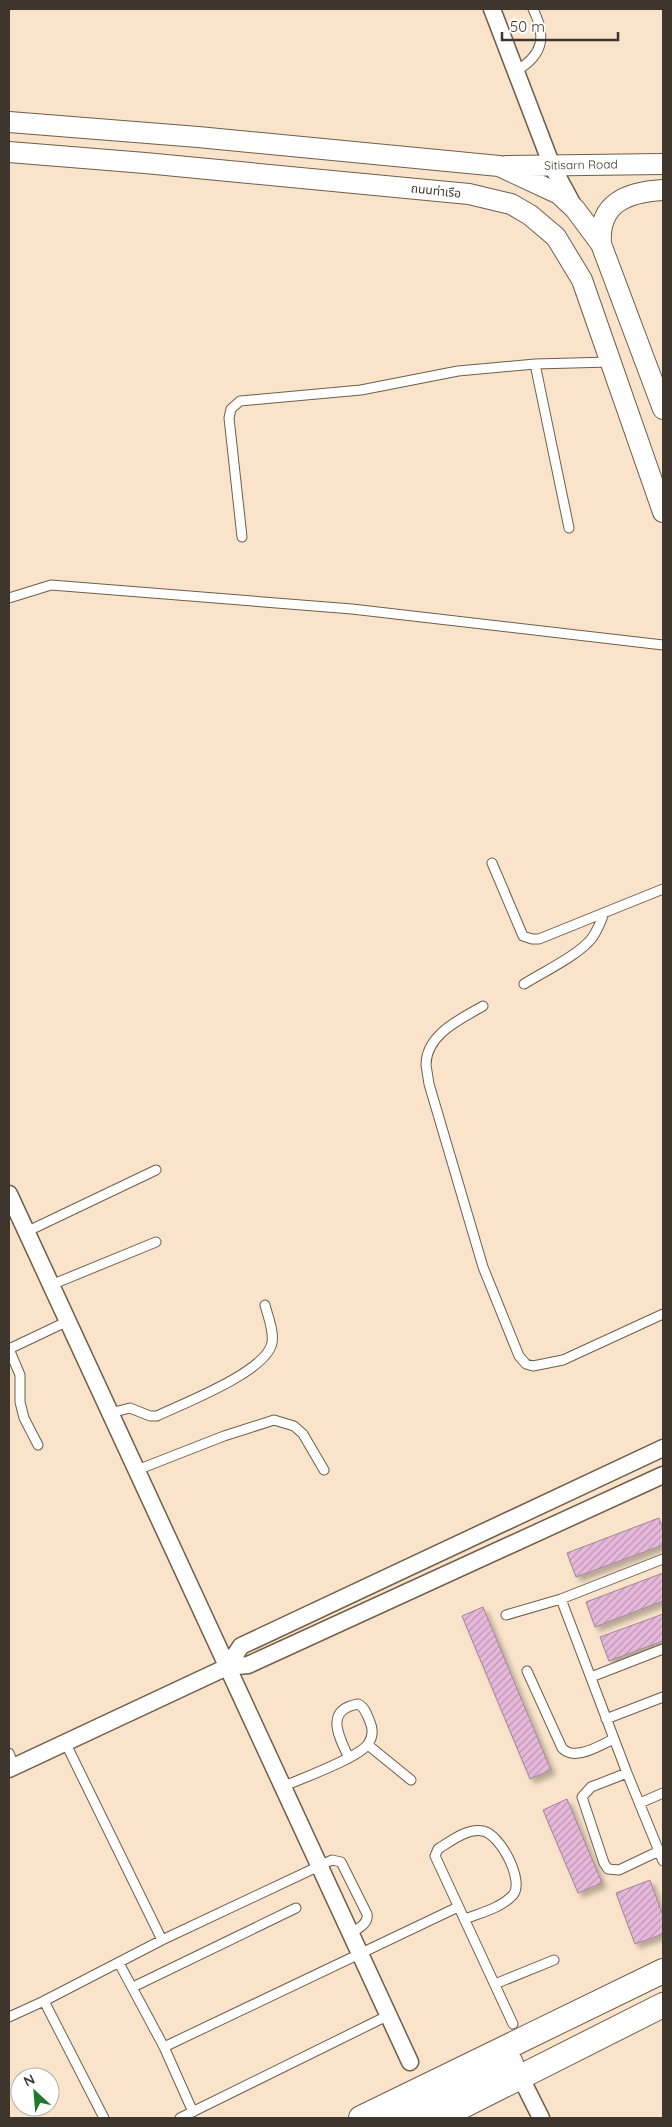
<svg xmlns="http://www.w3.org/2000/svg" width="672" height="2127" viewBox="0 0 672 2127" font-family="Quicksand,'Noto Sans Thai',sans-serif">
  <defs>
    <pattern id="building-hatch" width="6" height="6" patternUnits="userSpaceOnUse" patternTransform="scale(1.25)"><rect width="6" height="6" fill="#e6b8da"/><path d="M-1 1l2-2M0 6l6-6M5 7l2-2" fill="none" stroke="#bc96b1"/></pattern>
    <filter id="shadow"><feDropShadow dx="4.5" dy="4.5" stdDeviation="2.5" flood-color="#0004"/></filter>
  </defs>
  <rect width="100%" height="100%" fill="#f9e4cb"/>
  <!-- building -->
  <path fill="url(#building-hatch)" stroke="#9e8597" filter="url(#shadow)" d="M659,1518L663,1530V1545L576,1577L567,1553Z
    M663,1573V1601L595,1627L586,1602Z
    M483,1607L551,1770L530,1779L462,1616Z
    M663,1614V1641L609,1661L600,1637Z
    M567,1799L602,1883L578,1893L543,1810Z
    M650,1880L663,1916V1934L635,1944L616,1893Z"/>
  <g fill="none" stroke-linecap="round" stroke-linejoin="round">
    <defs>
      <path id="service" d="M516,71C543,55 547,37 533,9
        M569,528L535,364L610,362
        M242,537L229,418L231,409L240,401L361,390L458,371L535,364
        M9,598L51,585L352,609L663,645
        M492,863L523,936L532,939H539L663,889
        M524,984C543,972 579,955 592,938C598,930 601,921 604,913
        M483,1006C461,1019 426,1034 426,1065C427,1071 428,1078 429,1084L483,1267L519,1356L526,1364L533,1366L563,1360L663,1314
        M26,1232L156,1170
        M51,1285L156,1242
        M9,1349L20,1375V1402L24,1418L38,1445
        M9,1349L68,1321
        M110,1413L130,1408L150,1416H157C184,1403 266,1372 272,1343C274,1330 268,1317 265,1305
        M137,1470L224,1436L274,1420L294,1426L303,1434L324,1470
        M561,1599L627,1773L663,1861
        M506,1615L561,1599L663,1559
        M527,1671L562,1748C575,1762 600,1745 614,1739
        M591,1677L663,1649
        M606,1719L663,1697
        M65,1742L162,1940
        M368,1745L411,1780
        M9,1753L14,1766
        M627,1773L591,1787L582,1797L604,1863L608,1869L619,1870L659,1851
        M282,1787C300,1779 359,1758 368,1744C373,1737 373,1729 370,1722C367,1715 365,1707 358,1704C324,1710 339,1737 349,1758
        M640,1803L663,1793
        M465,1919C480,1913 501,1908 513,1895C525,1881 500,1834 483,1831C467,1828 451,1841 438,1849L435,1856L513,2024
        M119,1963L164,2047L458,1907
        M495,1984L554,1960
        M133,1987L296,1908
        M44,2001L104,2118
        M9,2017L44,2001L162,1940L332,1860L341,1862L367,1914C369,1924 357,1929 350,1934
        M164,2047L193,2112
        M180,2118L387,2016"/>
      <path id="minor" d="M492,9L552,166L572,203
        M9,1194L410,2062
        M227,1667L241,1646L663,1448
        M9,1769L227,1667L248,1665L663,1475
        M521,2078L541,2118"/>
      <path id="tertiary" d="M9,122L198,137L499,166L559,194L575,209L601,244L663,409
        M9,152L145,163L469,194L511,204L530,215L556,237L582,280L663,512
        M506,166L663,164
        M601,244C598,203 627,192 663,190"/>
      <path id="secondary" d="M361,2118L663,1971
        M401,2118L511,2063
        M439,2118L663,2005"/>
    </defs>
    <!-- service casing -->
    <use href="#service" stroke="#705e48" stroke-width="11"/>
    <!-- minor casing -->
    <use href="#minor" stroke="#705e48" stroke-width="19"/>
    <!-- tertiary casing -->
    <use href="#tertiary" stroke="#705e48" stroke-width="22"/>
    <!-- secondary casing -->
    <use href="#secondary" stroke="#705e48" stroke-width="26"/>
    <!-- service -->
    <use href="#service" stroke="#fff" stroke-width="9"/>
    <!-- minor -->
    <use href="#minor" stroke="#fff" stroke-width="16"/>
    <!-- tertiary -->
    <use href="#tertiary" stroke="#fff" stroke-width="20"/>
    <!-- secondary -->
    <use href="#secondary" stroke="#fff" stroke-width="24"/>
  </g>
  <g text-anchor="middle" stroke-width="4" stroke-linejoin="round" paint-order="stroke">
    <!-- street labels -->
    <g font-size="12" fill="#3e362c" stroke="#fff">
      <text transform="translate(581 165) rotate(-1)" y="4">Sitisarn Road</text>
      <text transform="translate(436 191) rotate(6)" y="4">ถนนท่าเรือ</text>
    </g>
  </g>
  <!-- border -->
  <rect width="672" height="2127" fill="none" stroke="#3e362c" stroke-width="20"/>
  <!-- north arrow -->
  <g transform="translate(35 2092) rotate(334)"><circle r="24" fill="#ffffff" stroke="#b2afab"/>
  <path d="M0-4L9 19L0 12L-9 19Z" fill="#1f7b2b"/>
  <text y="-8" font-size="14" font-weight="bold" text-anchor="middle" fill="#3e362c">N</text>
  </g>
  <!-- scale -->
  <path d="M502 32v8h116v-8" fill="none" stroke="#3e362c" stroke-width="2.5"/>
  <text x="510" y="32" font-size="15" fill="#3e362c" stroke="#ffffff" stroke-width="4" paint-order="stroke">50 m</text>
</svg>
